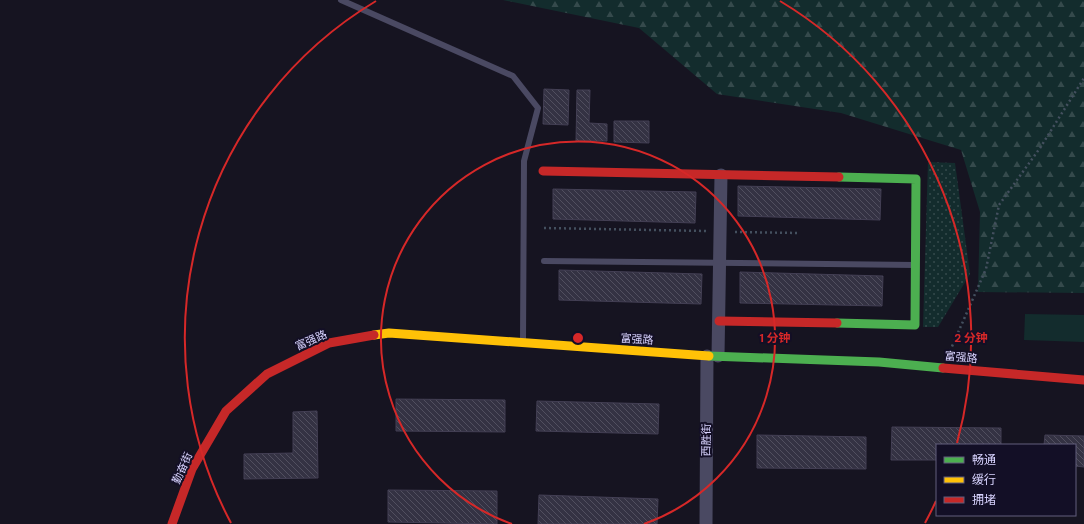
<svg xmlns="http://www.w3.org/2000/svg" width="1084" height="524" viewBox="0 0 1084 524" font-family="'DM Sans','Noto Sans SC',sans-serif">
  <defs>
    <pattern id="grass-dots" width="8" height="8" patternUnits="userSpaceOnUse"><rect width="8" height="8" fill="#132c2d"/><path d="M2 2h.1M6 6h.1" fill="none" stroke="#354a4c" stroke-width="1.8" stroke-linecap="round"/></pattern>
    <pattern id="forest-firs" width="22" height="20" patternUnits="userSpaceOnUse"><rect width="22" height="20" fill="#132c2d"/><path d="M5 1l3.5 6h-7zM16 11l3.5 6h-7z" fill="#354a4c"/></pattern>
    <pattern id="building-back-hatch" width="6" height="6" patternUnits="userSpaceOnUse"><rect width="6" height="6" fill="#343243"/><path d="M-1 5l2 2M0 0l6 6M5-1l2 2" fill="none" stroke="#514f5f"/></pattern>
  </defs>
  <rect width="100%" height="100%" fill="#161421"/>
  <!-- grass -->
  <path fill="url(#grass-dots)" d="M928,162L955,163L970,274L938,327H923Z"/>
  <!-- forest -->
  <path fill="url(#forest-firs)" d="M503,0H1084V293L978,292L980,212L961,150L841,113L717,94L639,28Z"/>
  <!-- garden -->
  <path fill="#132c2d" d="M1025,314L1084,315V342L1024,340Z"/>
  <!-- building -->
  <path fill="url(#building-back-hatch)" stroke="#433f54" d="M544,89L569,90L568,125L543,124Z
    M577,90H590L589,123L607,124V141H576Z
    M614,121H649V143L614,142Z
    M738,186L881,189L880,220L738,216Z
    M553,189L696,192L695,223L553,219Z
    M559,270L702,274L701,304L559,300Z
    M740,272L883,276L882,306L740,303Z
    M396,399L505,400V432L396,431Z
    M537,401L659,404L658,434L536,431Z
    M317,411L318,478L244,479V454L293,453V412Z
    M892,427L1001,428V445H937V460H891Z
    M757,435L866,437V469L757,468Z
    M1045,435L1084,436V467L1075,466V445H1044Z
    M388,490L497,491V524L388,522Z
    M539,495L658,499L657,524H538Z"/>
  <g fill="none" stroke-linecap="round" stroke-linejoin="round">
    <!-- path -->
    <path stroke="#44505f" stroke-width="2.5" stroke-dasharray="2 3" stroke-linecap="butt" d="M544,228L706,231
      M735,232L799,233
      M950,351L986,269L999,205L1040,148L1084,78"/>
    <!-- lane -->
    <path stroke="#4a4962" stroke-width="6" d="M341,0L513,76L538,108L524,161L523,341
      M544,261L915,265"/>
    <!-- street -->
    <path stroke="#4a4962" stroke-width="13" d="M718,356L721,175
      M706,524L707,356"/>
    <!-- fast -->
    <path stroke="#4caf50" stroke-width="9" d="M837,323L915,325L916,179L839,177
      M709,356L879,362L943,368"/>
    <!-- slow -->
    <path stroke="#ffc107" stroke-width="9" d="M374,335L389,333L709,356"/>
    <!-- jam -->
    <path stroke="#c62828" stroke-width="9" d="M543,171L839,177
      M719,321L837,323
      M943,368L1084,380
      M172,524L192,469L226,411L267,374L329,343L374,335"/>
  </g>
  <!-- distance rings -->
  <g fill="none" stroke="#d62828" stroke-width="2">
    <path d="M512 524A197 197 0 1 1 644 524"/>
    <path d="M936 501A393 393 0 0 1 925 523M231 523A393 393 0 0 1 376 1M780 1A393 393 0 0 1 957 443"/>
  </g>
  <g text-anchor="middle" stroke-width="4" stroke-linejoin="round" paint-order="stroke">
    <!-- street labels -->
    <g font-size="11" fill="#d9d4ff" stroke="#130f26">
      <text transform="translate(637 339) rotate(4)" y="4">富强路</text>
      <text transform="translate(311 340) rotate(-24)" y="4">富强路</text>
      <text transform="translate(961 357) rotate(5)" y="4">富强路</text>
      <text transform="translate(706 440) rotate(-89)" y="4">西胜街</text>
      <text transform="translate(182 468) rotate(-66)" y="4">勤奋街</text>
    </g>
  </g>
  <circle cx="578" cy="338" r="6" fill="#d62828" stroke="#130f26" stroke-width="2"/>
  <g font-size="12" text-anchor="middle" font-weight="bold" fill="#d62828" stroke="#130f26" stroke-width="4" stroke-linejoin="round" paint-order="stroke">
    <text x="775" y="342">1 分钟</text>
    <text x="971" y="342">2 分钟</text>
  </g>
  <!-- legend -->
  <rect x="936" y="444" width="140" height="72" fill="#130f26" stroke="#625e7d"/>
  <rect x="944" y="457" width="20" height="6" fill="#4caf50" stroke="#625e7d"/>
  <text x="972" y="464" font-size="12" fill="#d9d4ff">畅通</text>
  <rect x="944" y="477" width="20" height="6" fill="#ffc107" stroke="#625e7d"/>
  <text x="972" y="484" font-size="12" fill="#d9d4ff">缓行</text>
  <rect x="944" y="497" width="20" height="6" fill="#c62828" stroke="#625e7d"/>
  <text x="972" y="504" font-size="12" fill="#d9d4ff">拥堵</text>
</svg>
